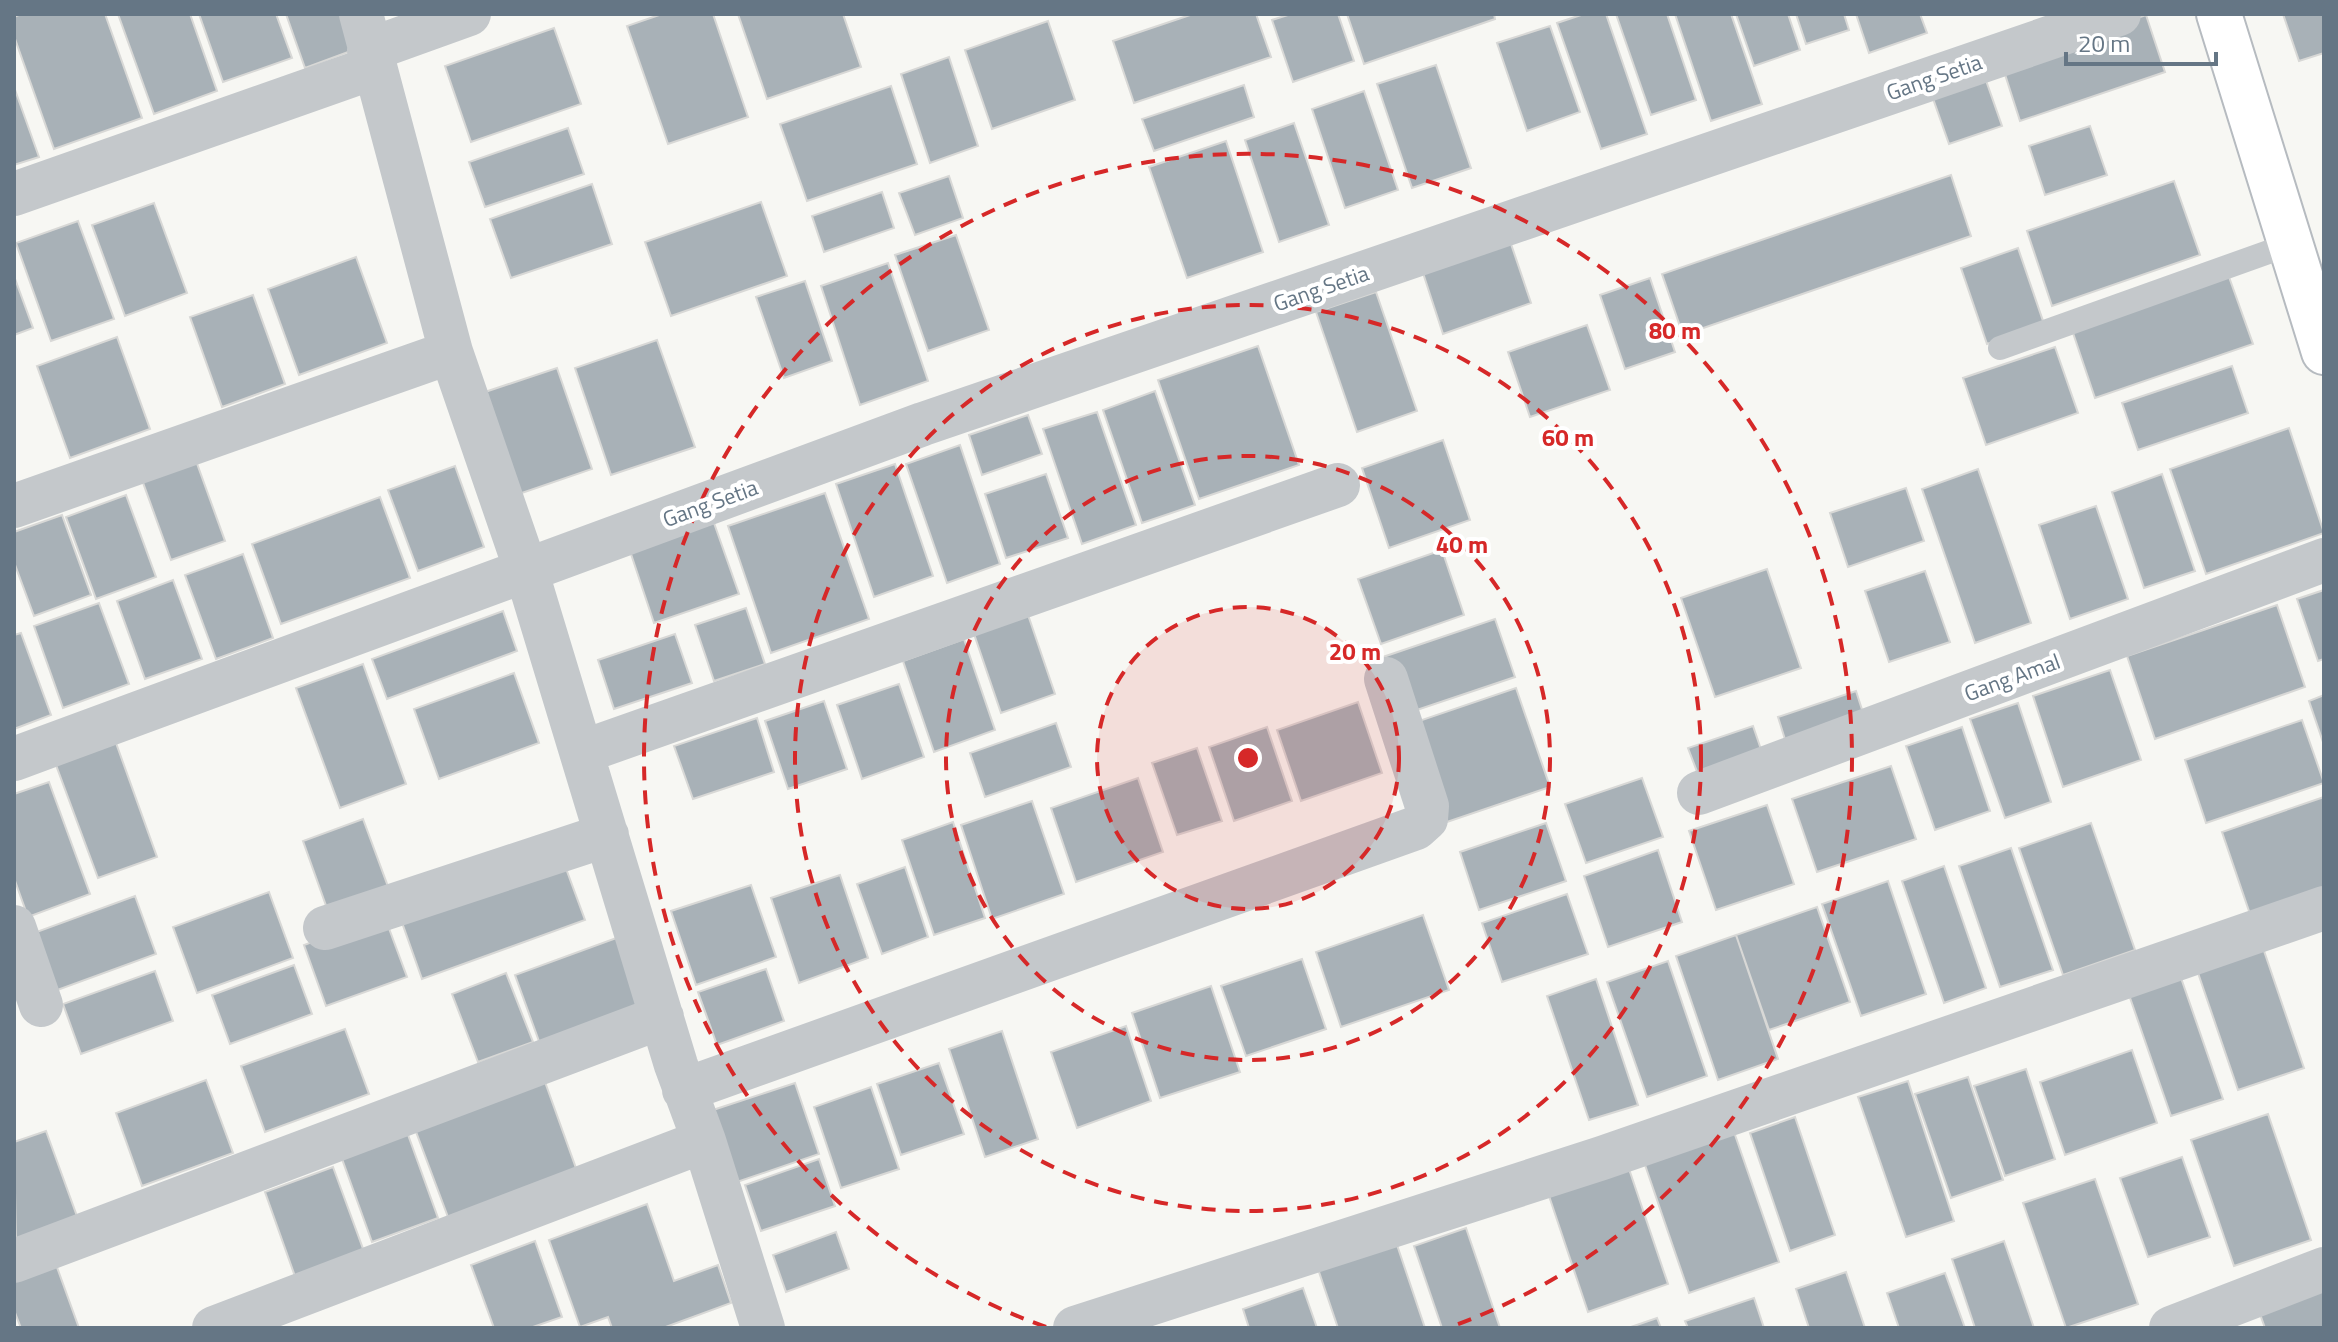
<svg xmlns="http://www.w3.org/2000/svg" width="2338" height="1342" viewBox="0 0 2338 1342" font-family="'Titillium Web',sans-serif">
  <rect width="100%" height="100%" fill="#f7f7f3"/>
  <!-- building -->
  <path fill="#a8b1b7" stroke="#d8d8d6" stroke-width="2" d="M21,14H105L142,118L54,149L14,36V17Z
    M118,14H190L217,91L154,114Z
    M199,14H276L292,58L223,82Z
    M286,14H347L359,48L305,68Z
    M662,14H713L748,117L668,144L627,26Z
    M738,14H843L861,67L767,99Z
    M1193,14H1256L1271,57L1134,103L1113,41Z
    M1291,14H1338L1354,61L1293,82L1272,20Z
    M1347,14H1494L1495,19L1364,64Z
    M1584,14H1606L1647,134L1601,149L1557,23Z
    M1616,14H1667L1696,100L1651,115Z
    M1675,14H1731L1762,104L1711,121Z
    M1736,14H1788L1800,50L1754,66Z
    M1796,14H1844L1849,30L1806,44Z
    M1856,14H1920L1927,33L1869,53Z
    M2283,14H2324V53L2299,61Z
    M2146,15L2165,72L2020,121L2002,65Z
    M1048,21L1075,100L992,129L965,50Z
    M1550,26L1580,112L1527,131L1497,43Z
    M554,28L581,104L471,142L445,66Z
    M949,57L978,146L930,163L901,74Z
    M1436,65L1471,168L1412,188L1377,84Z
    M1983,72L2002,126L1949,144L1930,90Z
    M1244,85L1254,117L1154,151L1142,119Z
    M891,86L917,164L807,201L780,124Z
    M14,87L39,157L14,165Z
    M1364,91L1398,190L1345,208L1312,109Z
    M1294,123L1329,225L1279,242L1245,140Z
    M2090,126L2107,175L2045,195L2029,146Z
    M568,128L584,174L485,207L469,162Z
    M1226,141L1263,252L1187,278L1149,167Z
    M1951,175L1971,236L1683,335L1662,274Z
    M949,176L963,218L915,235L899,193Z
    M2174,181L2200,255L2052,306L2027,231Z
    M592,184L612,244L511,278L490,219Z
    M882,192L894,228L824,252L812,216Z
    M761,202L787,276L671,316L645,242Z
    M154,203L187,293L125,316L92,225Z
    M78,221L114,319L51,341L16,243Z
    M956,235L989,330L928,351L895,255Z
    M1510,241L1531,303L1443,334L1422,270Z
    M2018,248L2044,324L1987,344L1961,268Z
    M356,257L387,343L299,375L268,289Z
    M888,263L928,381L860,405L821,286Z
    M14,276L33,328L14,335Z
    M2229,277L2253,344L2095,398L2072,330Z
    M1650,278L1675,352L1625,369L1600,295Z
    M805,281L832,361L784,378L756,297Z
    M1376,292L1417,411L1357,432L1316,312Z
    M253,295L285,384L222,407L190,317Z
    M1587,325L1610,390L1530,417L1508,352Z
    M117,337L150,429L70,458L37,366Z
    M657,340L695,447L611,475L575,368Z
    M1258,346L1299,465L1199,499L1158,380Z
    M2055,347L2078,413L1986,445L1963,378Z
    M2232,366L2248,413L2138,450L2122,403Z
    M557,368L592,469L516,495L482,393Z
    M1155,391L1195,505L1142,523L1103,410Z
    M1097,412L1136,525L1082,544L1043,429Z
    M1028,415L1042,454L982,475L969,435Z
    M2289,428L2324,533L2206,574L2170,469Z
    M1443,440L1470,520L1389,548L1362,468Z
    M960,445L1000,564L947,583L906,464Z
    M191,447L225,541L171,560L137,466Z
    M895,464L933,576L874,597L836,484Z
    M455,466L484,547L418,571L388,490Z
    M1978,469L2031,623L1975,643L1922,489Z
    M1046,474L1068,538L1006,558L985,494Z
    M2162,474L2195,571L2144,588L2112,492Z
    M1906,488L1924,541L1848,567L1830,513Z
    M825,493L869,619L771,653L728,526Z
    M126,495L156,577L96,599L66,517Z
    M380,497L410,578L281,624L252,544Z
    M2096,506L2128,599L2070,619L2039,525Z
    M62,515L91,595L34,616L14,562V532Z
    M714,523L739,594L654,623L630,551Z
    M1442,550L1464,615L1381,644L1358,579Z
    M243,554L273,638L216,659L185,575Z
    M1767,569L1801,668L1715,697L1681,598Z
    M1925,571L1950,642L1889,662L1865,591Z
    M173,580L202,659L145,679L117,601Z
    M2324,590V659L2318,661L2297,599Z
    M99,603L129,684L63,708L34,626Z
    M2277,605L2305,687L2155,739L2127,656Z
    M746,608L765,664L714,681L695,625Z
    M1026,609L1055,694L1001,713L972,628Z
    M503,611L517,651L387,699L372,659Z
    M1495,619L1515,677L1402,715L1383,657Z
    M21,633L51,715L14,729V635Z
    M675,634L692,683L614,709L598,660Z
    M964,639L995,730L934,752L903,661Z
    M363,664L406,784L340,808L296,688Z
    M2110,670L2141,760L2063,787L2033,696Z
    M514,673L539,743L439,779L414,709Z
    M899,684L924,757L862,779L837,705Z
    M1516,688L1550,787L1447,822L1413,723Z
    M1856,691L1866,722L1788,749L1778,717Z
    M2324,695V745L2309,701Z
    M824,701L847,769L788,789L765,721Z
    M1358,702L1382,773L1301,801L1277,730Z
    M2018,703L2051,802L2005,818L1970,719Z
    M757,718L774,772L693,799L674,746Z
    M2302,720L2324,783L2206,823L2185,760Z
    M1056,723L1071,767L985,797L970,753Z
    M1753,726L1765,761L1701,782L1688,748Z
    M1267,727L1292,801L1234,821L1209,747Z
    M1962,727L1990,811L1935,830L1906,746Z
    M116,743L157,857L98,878L56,765Z
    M1197,748L1222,821L1177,835L1152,763Z
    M1891,766L1916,839L1817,872L1792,799Z
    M1138,778L1163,852L1076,882L1051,808Z
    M1642,778L1663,837L1586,863L1565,804Z
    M49,782L90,894L28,917L14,878V794Z
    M2324,797V888L2250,914L2222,832Z
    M1032,801L1064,894L992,919L961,825Z
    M1767,805L1794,884L1716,910L1689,831Z
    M363,819L390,892L329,914L303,841Z
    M953,822L985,918L934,935L902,840Z
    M1546,823L1566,881L1479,910L1460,852Z
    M2091,823L2135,950L2063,975L2019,848Z
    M2011,848L2053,970L2000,987L1959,866Z
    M1658,850L1682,922L1608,947L1584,876Z
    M561,855L585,920L422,979L399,914Z
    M1944,866L1986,988L1944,1003L1902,881Z
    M905,867L928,937L882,954L857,884Z
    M840,875L868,958L799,983L771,898Z
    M1888,881L1926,994L1861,1016L1822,904Z
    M751,885L776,957L696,985L671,911Z
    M269,892L293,958L197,993L173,927Z
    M1567,894L1588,954L1502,982L1482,923Z
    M135,896L156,954L52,992L31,934Z
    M1817,907L1850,1002L1769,1030L1736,935Z
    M384,915L407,977L326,1006L304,945Z
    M1423,915L1449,990L1341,1027L1316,952Z
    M1736,935L1778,1059L1718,1080L1676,956Z
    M619,937L648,1015L544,1055L515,975Z
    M2263,948L2304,1068L2238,1090L2197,970Z
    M1302,959L1326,1029L1246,1056L1221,986Z
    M1668,961L1707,1076L1647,1097L1607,982Z
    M294,965L312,1014L230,1044L212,995Z
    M766,969L784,1021L717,1045L698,992Z
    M155,971L173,1021L81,1054L63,1004Z
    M506,973L533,1042L478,1062L452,994Z
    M2180,975L2223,1099L2171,1116L2128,992Z
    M1596,979L1638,1105L1589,1120L1547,996Z
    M1211,986L1240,1072L1160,1098L1132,1013Z
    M1126,1026L1151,1101L1077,1128L1051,1052Z
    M345,1029L369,1094L265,1132L241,1066Z
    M1002,1031L1038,1139L985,1157L949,1049Z
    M2132,1050L2157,1123L2065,1155L2040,1082Z
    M939,1063L964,1134L901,1155L877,1084Z
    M2026,1069L2055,1159L2005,1176L1974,1086Z
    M1968,1077L2003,1180L1951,1198L1915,1094Z
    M206,1080L233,1153L142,1186L116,1113Z
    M1908,1081L1954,1221L1906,1237L1858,1097Z
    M545,1082L577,1171L448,1217L415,1129Z
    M795,1083L819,1154L737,1182L713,1110Z
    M871,1087L899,1169L841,1188L814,1107Z
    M2268,1114L2311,1240L2234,1266L2191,1140Z
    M1795,1117L1835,1235L1790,1251L1750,1133Z
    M46,1131L78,1219L16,1242L14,1142Z
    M407,1132L438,1218L372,1242L341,1156Z
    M1734,1132L1779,1262L1689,1293L1644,1162Z
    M2182,1157L2210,1237L2148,1257L2120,1178Z
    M819,1159L835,1206L761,1231L745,1185Z
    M1628,1166L1668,1284L1588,1312L1548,1193Z
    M333,1167L366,1257L297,1282L265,1192Z
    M2095,1179L2138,1304L2066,1328L2023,1203Z
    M647,1204L674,1281L718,1265L731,1303L663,1328H612L608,1317L580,1327L549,1240Z
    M1466,1228L1500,1328H1442L1414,1246Z
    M836,1232L849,1269L786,1292L773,1255Z
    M1395,1239L1425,1328H1338L1317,1266Z
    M535,1241L562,1317L530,1328H494L471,1265Z
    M2004,1241L2034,1328H1975L1952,1259Z
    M54,1259L79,1328H21L14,1310V1274Z
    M1846,1272L1865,1328H1809L1796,1289Z
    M1945,1273L1965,1328H1899L1887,1293Z
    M2324,1274V1328H2265L2255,1300Z
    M1303,1288L1317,1328H1249L1243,1309Z
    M1754,1298L1764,1328H1688L1685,1321Z
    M1657,1318L1661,1328H1628Z"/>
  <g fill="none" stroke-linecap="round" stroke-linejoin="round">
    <defs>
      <path id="secondary" d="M2219,14L2324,352"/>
    </defs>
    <!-- secondary casing -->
    <use href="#secondary" stroke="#b6bbc0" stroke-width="48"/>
    <!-- lane -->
    <path stroke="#c4c8cb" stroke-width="24" d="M2000,348L2291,244"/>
    <!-- street -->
    <path stroke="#c4c8cb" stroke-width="44" d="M361,14L451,352L526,570L676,1065L704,1141L763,1328
      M369,50L469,14
      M14,194L375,67
      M14,506L451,352
      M582,752L1338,485
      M14,759L923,424L2119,14
      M1699,793L2324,560
      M14,927L41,1005
      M325,928L607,835
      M684,1090L1416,828L1426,819L1427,806L1386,679
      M14,1261L662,1017
      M214,1328L704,1141
      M1075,1328L1602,1158L2324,908
      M2171,1328L2324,1269"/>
    <!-- secondary -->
    <use href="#secondary" stroke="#fff" stroke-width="44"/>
  </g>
  <!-- distance rings -->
  <circle cx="1248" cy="758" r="151" fill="#d62828" fill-opacity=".12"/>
  <g fill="none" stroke="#d62828" stroke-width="4" stroke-dasharray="14 10">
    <circle cx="1248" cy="758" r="151"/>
    <circle cx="1248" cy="758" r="302"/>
    <circle cx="1248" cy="758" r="453"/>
    <path d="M1046 1327A604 604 0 1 1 1450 1327"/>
  </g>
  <g text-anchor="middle" stroke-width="8" stroke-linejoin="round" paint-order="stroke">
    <!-- street labels -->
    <g font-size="22" fill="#657685" stroke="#fff">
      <text transform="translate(1934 77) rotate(-19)" y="8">Gang Setia</text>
      <text transform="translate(1321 288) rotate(-19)" y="8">Gang Setia</text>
      <text transform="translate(710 503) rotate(-20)" y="8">Gang Setia</text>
      <text transform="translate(2012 677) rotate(-20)" y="8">Gang Amal</text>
    </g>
  </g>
  <circle cx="1248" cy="758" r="12" fill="#d62828" stroke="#fff" stroke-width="4"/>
  <g font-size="24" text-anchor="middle" font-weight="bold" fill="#d62828" stroke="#fff" stroke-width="8" stroke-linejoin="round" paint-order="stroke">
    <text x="1675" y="339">80 m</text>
    <text x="1568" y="446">60 m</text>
    <text x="1462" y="553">40 m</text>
    <text x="1355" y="660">20 m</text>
  </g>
  <!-- border -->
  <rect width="2338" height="1342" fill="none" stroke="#657685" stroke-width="32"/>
  <!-- scale -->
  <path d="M2066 52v12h150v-12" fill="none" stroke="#657685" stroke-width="4"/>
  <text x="2078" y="52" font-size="24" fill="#657685" stroke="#ffffff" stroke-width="6" paint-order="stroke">20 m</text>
</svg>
